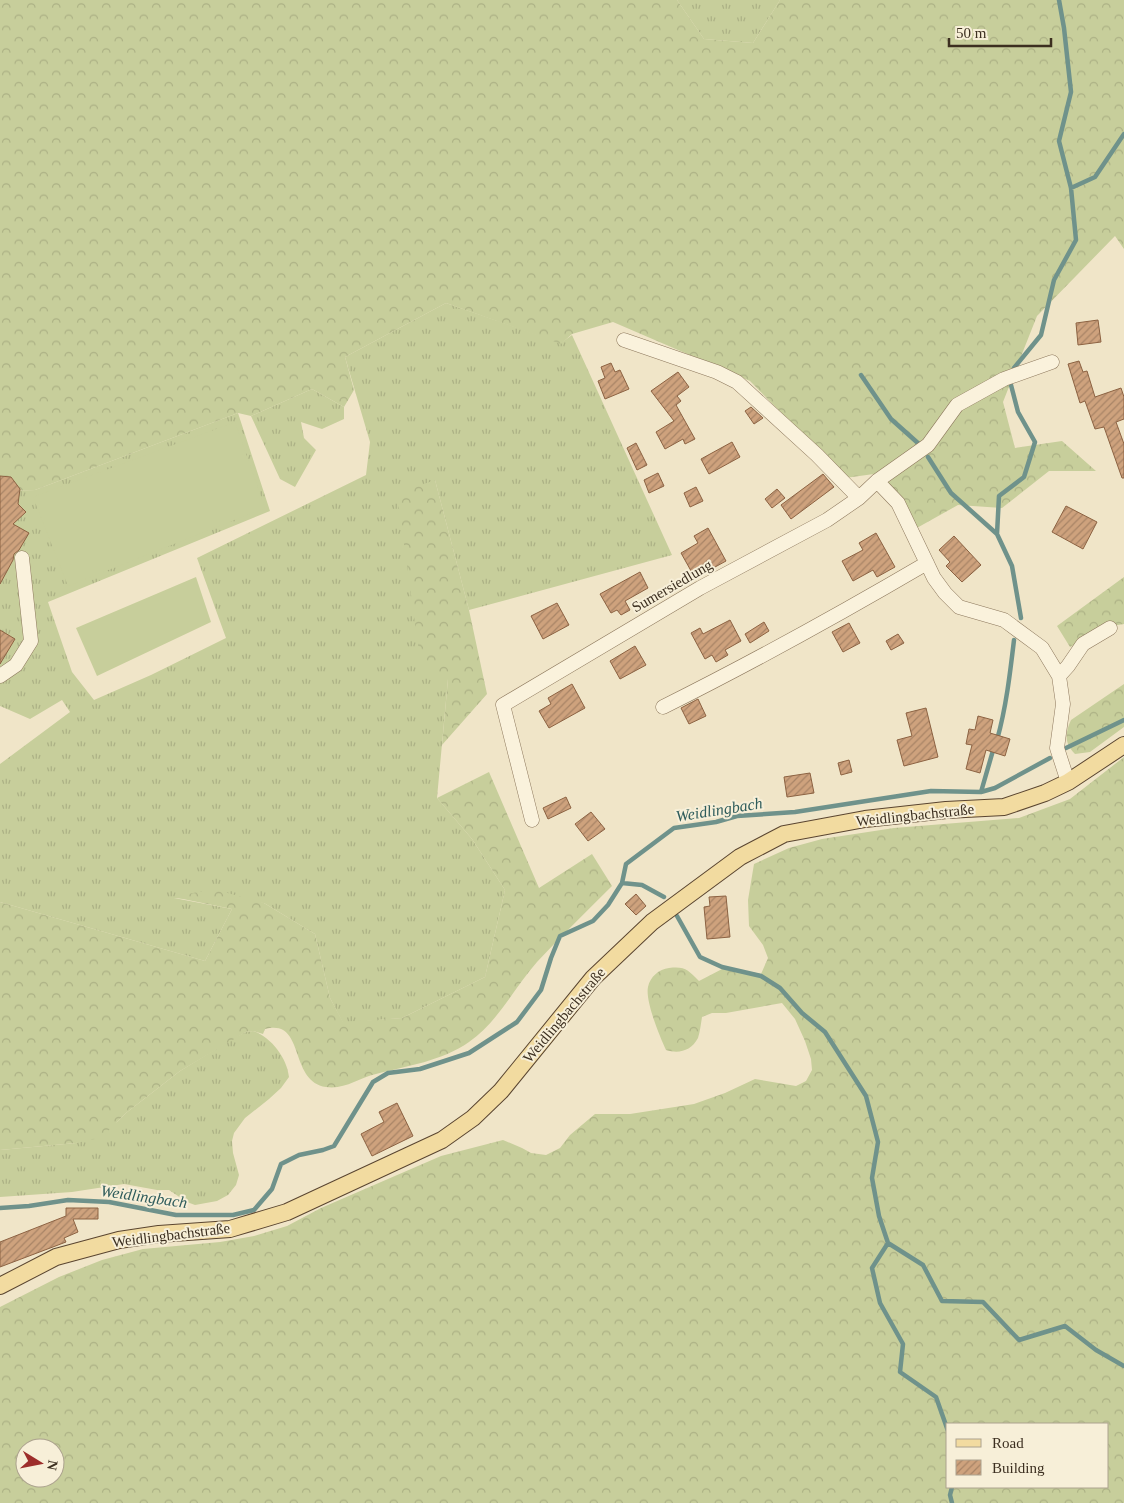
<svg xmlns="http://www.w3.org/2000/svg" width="1124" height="1503" viewBox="0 0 1124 1503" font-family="'Times New Roman',serif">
  <defs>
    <pattern id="grass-tufts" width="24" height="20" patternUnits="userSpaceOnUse" patternTransform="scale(1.25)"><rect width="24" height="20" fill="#c7ce9b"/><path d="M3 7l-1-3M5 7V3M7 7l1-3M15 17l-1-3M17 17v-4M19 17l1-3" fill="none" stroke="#acb185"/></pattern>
    <pattern id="forest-crowns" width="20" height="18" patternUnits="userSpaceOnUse" patternTransform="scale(1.25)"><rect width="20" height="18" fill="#c7ce9b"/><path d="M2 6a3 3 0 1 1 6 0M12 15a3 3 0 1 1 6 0" fill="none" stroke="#acb185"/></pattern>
    <pattern id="building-hatch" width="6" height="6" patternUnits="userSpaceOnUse" patternTransform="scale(1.25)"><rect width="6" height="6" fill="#cea27d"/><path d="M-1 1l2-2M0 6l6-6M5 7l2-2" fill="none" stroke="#a88466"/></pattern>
  </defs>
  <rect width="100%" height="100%" fill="#f0e5c8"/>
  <!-- grass -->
  <path fill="url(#grass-tufts)" d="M677,0H780L753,43L704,39Z
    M446,303L561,343L572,335L672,555L469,610L435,480L448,679L437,798L472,839L505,890L485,977L402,1018L343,1023L330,998L315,934L264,903L174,898L232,909L205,961L0,902V764L70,712L62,700L30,719L0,706V491L35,490L238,413L270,511L48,602L72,672L94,700L151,675L226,638L197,558L366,475L370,442L345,357Z
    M312,389L344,407V419L322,429L301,422L304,438L316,450L295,487L280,479L251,416Z
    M253,1031C271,1037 287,1058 289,1077L281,1088L269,1099L245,1118L234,1133L232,1141L233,1153L239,1175L236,1185L228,1195L217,1201L195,1205L187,1202L169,1190H157L124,1184L72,1192L0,1197V1150L76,1143L117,1122L126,1113L180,1071L234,1038L246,1032Z"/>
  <!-- forest -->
  <path fill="url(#forest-crowns)" fill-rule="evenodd" d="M0,0H677L704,39L753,43L780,0H1124V249L1115,236L1037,316L1003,402L1015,448L1062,441L1096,471H1049L1002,508L958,505L915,529L881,473L845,478L750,381L613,322L572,334L561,344L446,303L345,357L354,390L344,407L312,389L251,416L238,413L35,490L0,491Z
    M435,480L469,610L487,694L442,745L448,679L421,666L397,494Z
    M1124,577V624L1112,626L1070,647L1057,626Z
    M1124,684V727L1090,752L1075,754C1064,743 1065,733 1071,720Z
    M1124,757V1503H0V1307L59,1277L102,1260L143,1249L220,1242L254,1236L287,1226L321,1208L441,1156L503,1140L522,1148L531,1153L546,1155L560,1148L570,1135L595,1114H630L694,1104L725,1093L755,1079L796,1086L806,1081L812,1070L811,1059L805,1041L795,1019L782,1003L726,1013H712L702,1017C701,1023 700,1032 698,1038C691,1051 679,1054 666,1050C660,1037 645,1001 648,987C650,977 659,969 669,968C685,966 688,970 699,981L726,967L761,974L768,958L763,945L749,926L748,900L754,864L789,848L822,839L894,828L1019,818L1070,799ZM948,1424H1108V1487H948ZM25,1448H55V1478H25Z
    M489,772L539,888L592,854L612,886C587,911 561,936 537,962C514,988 498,1022 469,1042C442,1061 407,1066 376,1074C359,1078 344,1090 326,1087C288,1081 306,1018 265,1029L263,1034L253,1031L246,1032L180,1071L126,1113L106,1133L95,1139L76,1143L0,1150V902L205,961L232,909L173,897L213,889L264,903L315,934L330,998L343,1022L402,1018L485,977L505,890L472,839L437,798Z"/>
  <!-- pitch -->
  <path fill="#c7ce9b" d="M235,422L265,508L68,586L33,497Z
    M196,577L211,622L97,676L76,628Z"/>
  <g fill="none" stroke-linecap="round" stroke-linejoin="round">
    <!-- stream -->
    <path stroke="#6f928b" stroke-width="4.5" d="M1071,188L1095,177L1124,134
      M1014,368L1041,335L1054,280L1076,240L1071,188L1059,141L1071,92L1064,28L1059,0
      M861,375L891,419L919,444
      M1011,385L1018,412L1035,442L1024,477L999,496L997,534L1012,566L1021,618
      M928,457L951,493L997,534
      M997,740C1006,708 1010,674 1014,640
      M1066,748L1124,720
      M981,792L994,747
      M622,883L642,885L664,897
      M677,916L700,957L722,967L761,976L780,988L802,1013L825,1032L866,1096L878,1142L872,1178L879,1216L888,1243L872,1268L880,1303L903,1344L900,1372L936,1397L948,1431
      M0,1208L29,1206L68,1200L109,1202L176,1215H233L254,1210L272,1189L281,1164L299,1155L323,1150L334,1146L373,1082L388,1073L420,1069L469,1053L517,1022L541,990L551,958L560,936L593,921L608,905L622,883L626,864L674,828L716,822L737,816L795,812L931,791L981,792L995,788L1050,758
      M888,1243L923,1265L942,1301L983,1302L1019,1340L1065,1326L1096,1350L1124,1366
      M952,1503L950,1495L952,1487"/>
  </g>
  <!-- building -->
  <path fill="url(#building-hatch)" stroke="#8c6242" d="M1098,320L1101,342L1078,345L1076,323Z
    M1079,361L1083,372L1087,371L1095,397L1121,388L1124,397V419L1116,422L1124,444V478H1122L1104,427L1095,429L1085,401L1080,403L1068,364Z
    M611,363L615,372L620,370L629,389L605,399L598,381L605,378L601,367Z
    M678,372L689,387L677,396L681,401L676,405L695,439L685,444L683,439L665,449L656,432L674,421L651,391Z
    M751,407L763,418L754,424L745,411Z
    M732,442L740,457L709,474L701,459Z
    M636,443L647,465L637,470L627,448Z
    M658,473L664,486L649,493L644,480Z
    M823,474L834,487L791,519L781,505Z
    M0,476L11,477L20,489L18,504L26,512L13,524L29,533L19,550L14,554L13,560L0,584Z
    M696,487L703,501L690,507L684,493Z
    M777,489L785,498L772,508L765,499Z
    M1066,506L1097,522L1083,549L1052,532Z
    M708,528L726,561L695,578L681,553L698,543L694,536Z
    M876,533L895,567L877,577L873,570L853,581L842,561L863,550L859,543Z
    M954,536L981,565L962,582L946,566L950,562L939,550Z
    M640,572L648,588L625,601L630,610L621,615L617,610L611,613L600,594Z
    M557,603L569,625L543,639L531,616Z
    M730,620L741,641L725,650L728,655L716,662L712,655L705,659L691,633L700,628L703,634Z
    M764,622L769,631L750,643L745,634Z
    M849,623L860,643L843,652L832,632Z
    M0,630L15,639L0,664Z
    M898,634L904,643L891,650L886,641Z
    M635,646L646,665L620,679L610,661Z
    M572,684L585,708L549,728L539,711L551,704L548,698Z
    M698,699L706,716L689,724L681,708Z
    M926,708L938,757L904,766L897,740L912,736L906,713Z
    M978,716L993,720L990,733L1010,739L1005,756L986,750L980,773L966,769L972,745L966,744L969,729L975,730Z
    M849,760L852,772L841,775L838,763Z
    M810,773L814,793L787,797L784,777Z
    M566,797L571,808L548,819L543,808Z
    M591,812L605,829L588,841L575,824Z
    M636,894L646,906L636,915L625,904Z
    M726,896L730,937L707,939L704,907L710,906L709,897Z
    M397,1103L413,1136L372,1156L361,1134L384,1122L379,1112Z
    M66,1208H98V1219H73L78,1232L64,1238L66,1242L0,1267V1242L66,1216Z"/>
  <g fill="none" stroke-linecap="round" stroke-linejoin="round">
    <defs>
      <path id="minor" d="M624,340L717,372L737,382L817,455L859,498
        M877,481L898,503L934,578L945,593L959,607L1004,620L1042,648L1059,676L1063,704L1057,748L1068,782
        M0,676L16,665L31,641L22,558
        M1059,676L1068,666L1083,644L1110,628
        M663,707C753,662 840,614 927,563
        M532,820L503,705L700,588L827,520L859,498L877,481L928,445L957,405L1004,379L1052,362"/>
      <path id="major" d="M0,1286L56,1257L119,1240L159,1234L230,1229L287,1212L442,1140L473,1118L501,1091L593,978L652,922L740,857L784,834L865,819L946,810L1004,807L1045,793L1068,782L1124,745"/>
    </defs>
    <!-- minor casing -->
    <use href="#minor" stroke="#8c775c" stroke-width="15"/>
    <!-- major casing -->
    <use href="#major" stroke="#5a4530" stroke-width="18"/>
    <!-- minor -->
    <use href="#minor" stroke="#faf2dc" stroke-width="14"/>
    <!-- major -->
    <use href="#major" stroke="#f2dba0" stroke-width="16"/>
  </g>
  <g text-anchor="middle" stroke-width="4" stroke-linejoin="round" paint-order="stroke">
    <!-- street labels -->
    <g font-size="15" fill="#3c2f20" stroke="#f7efd8">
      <text transform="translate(672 586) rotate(-30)" y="5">Sumersiedlung</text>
      <text transform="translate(915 815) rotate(-6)" y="5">Weidlingbachstraße</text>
      <text transform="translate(564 1015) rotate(-50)" y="5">Weidlingbachstraße</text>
      <text transform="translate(171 1235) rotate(-7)" y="5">Weidlingbachstraße</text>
    </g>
    <!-- water labels -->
    <g font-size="16" font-style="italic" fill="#2f5c5b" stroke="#f7efd8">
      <text transform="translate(719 809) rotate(-9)" y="6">Weidlingbach</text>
      <text transform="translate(144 1196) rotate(8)" y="6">Weidlingbach</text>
    </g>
  </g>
  <!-- legend -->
  <rect x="946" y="1423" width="162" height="65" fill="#f7efd8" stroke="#aca28e"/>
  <rect x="956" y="1439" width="25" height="8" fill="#f2dba0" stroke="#aca28e"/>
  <text x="992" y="1448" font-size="15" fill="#3c2f20">Road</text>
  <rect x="956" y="1460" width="25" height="15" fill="url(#building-hatch)" stroke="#aca28e"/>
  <text x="992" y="1473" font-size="15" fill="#3c2f20">Building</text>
  <!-- north arrow -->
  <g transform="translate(40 1463) rotate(100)"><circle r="24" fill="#f7efd8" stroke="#aca28e"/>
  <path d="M0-4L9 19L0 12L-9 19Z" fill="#9d2e2b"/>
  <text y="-8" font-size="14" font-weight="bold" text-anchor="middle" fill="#3c2f20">N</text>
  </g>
  <!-- scale -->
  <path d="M949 38v8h102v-8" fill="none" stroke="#3c2f20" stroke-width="2.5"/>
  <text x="956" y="38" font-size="15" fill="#3c2f20" stroke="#f7efd8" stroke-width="4" paint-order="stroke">50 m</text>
</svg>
